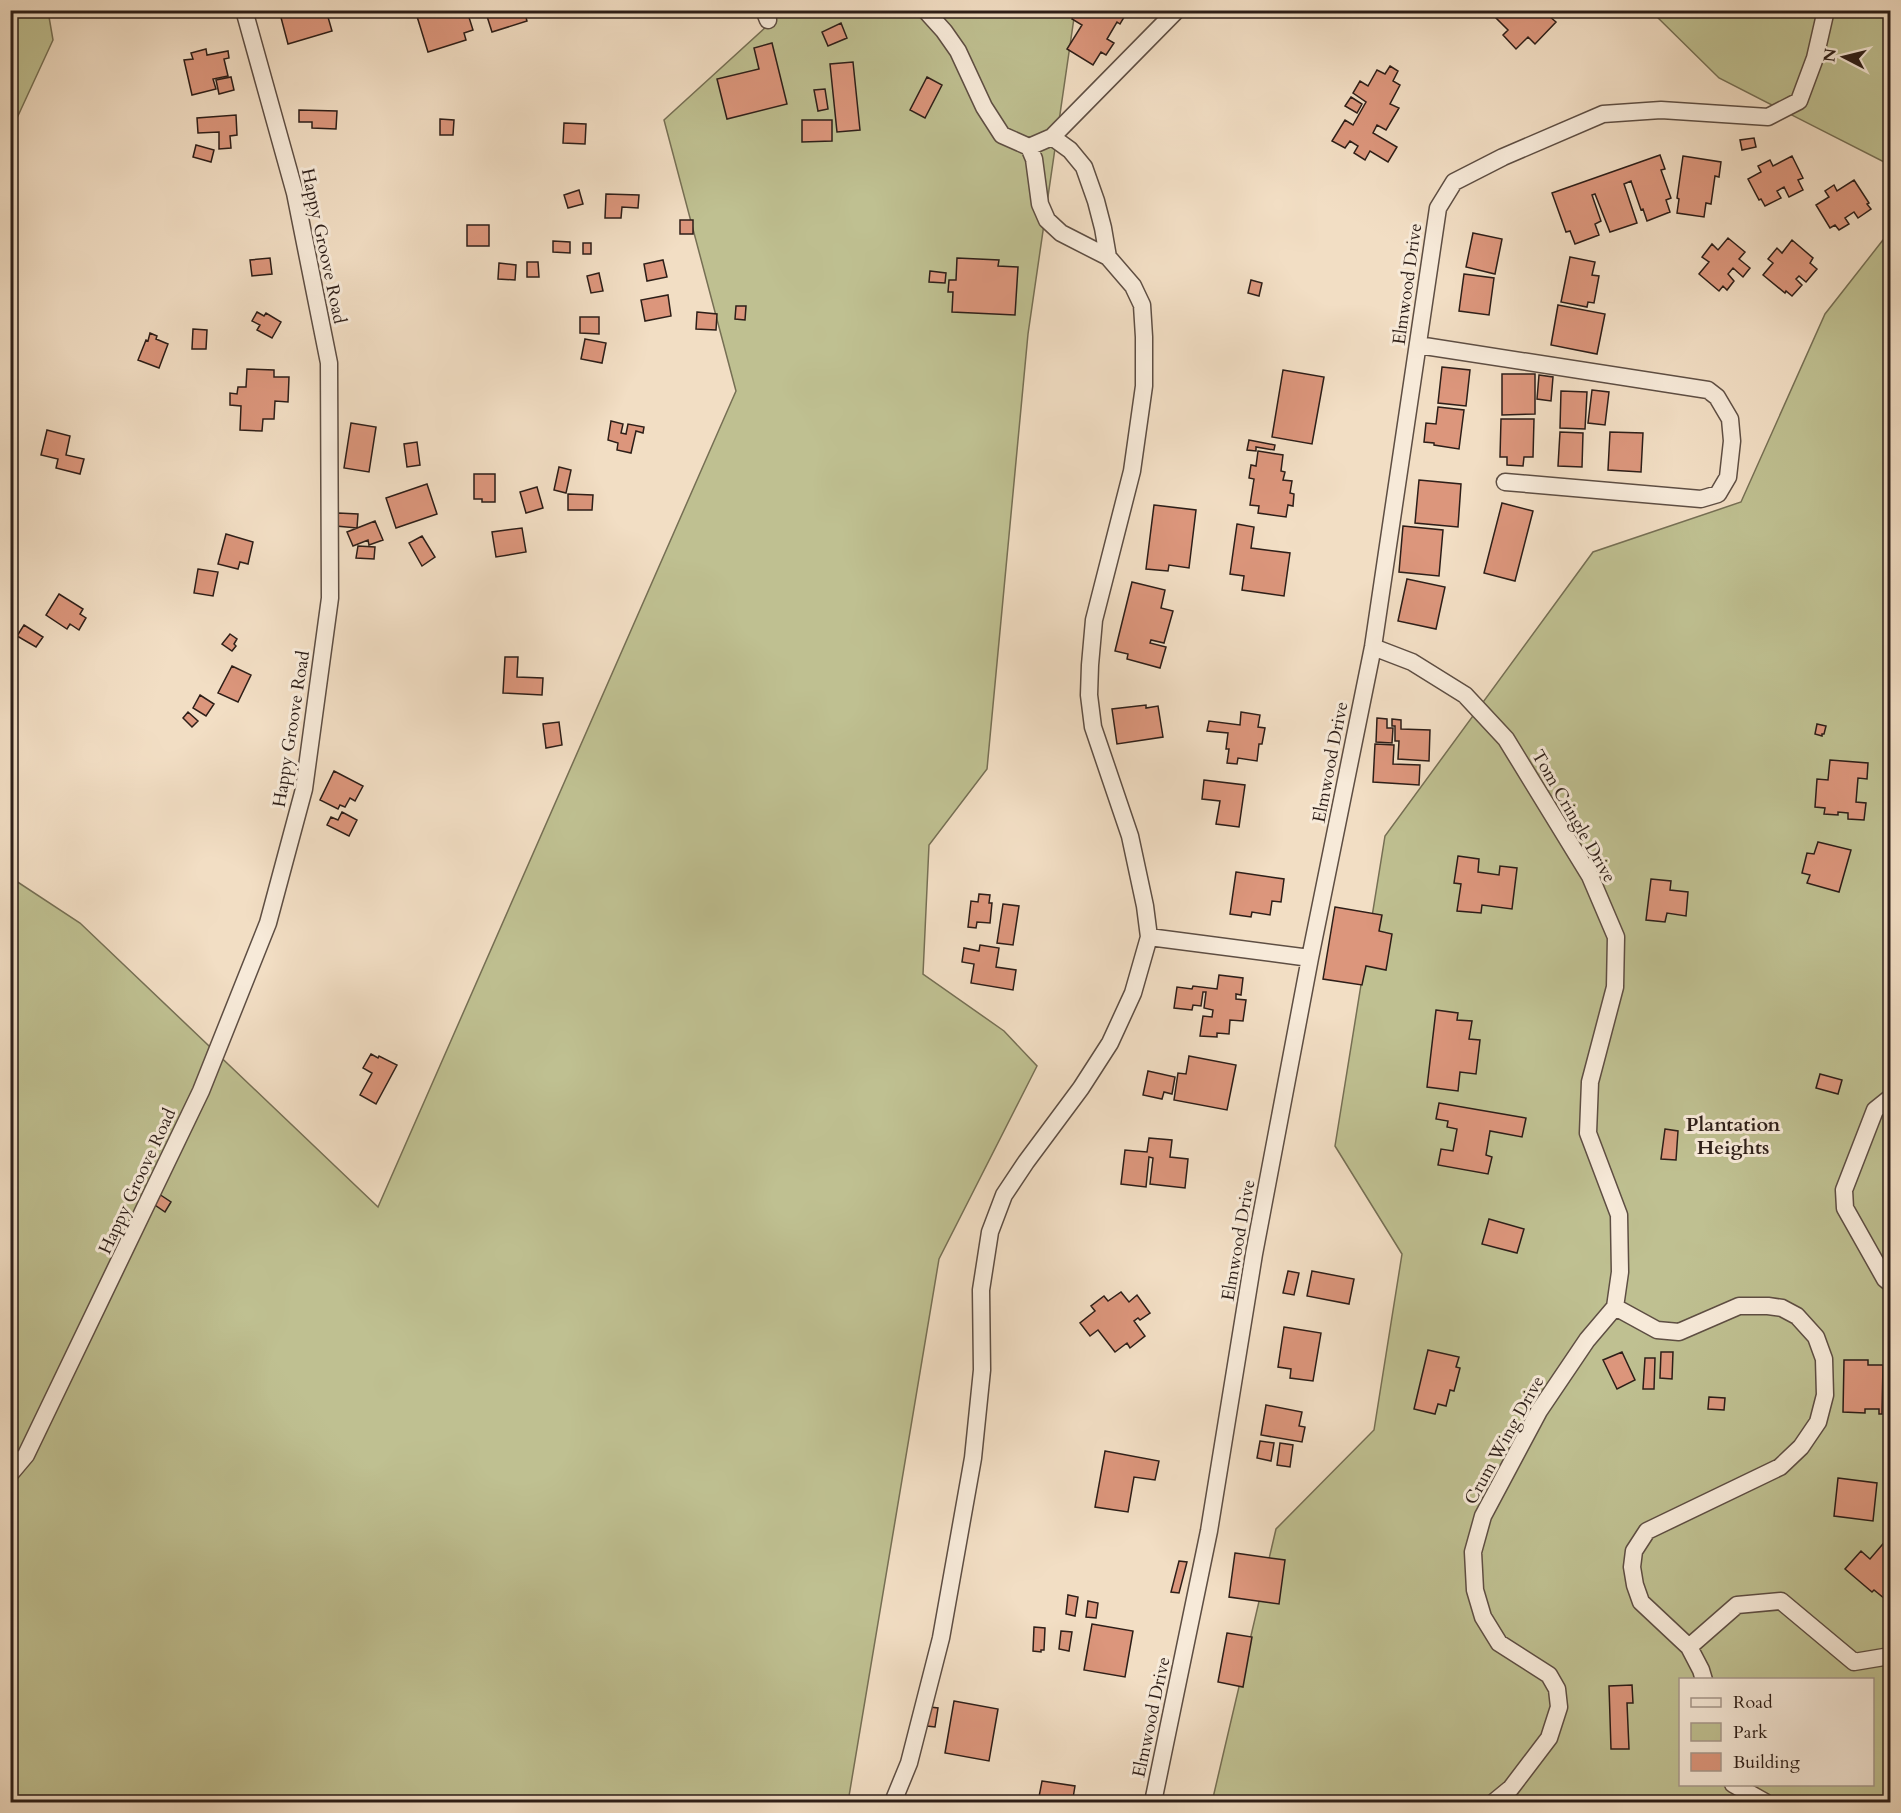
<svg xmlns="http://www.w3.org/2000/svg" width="1901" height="1813" viewBox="0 0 1901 1813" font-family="Cardo,serif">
  <rect width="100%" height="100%" fill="#f2dec4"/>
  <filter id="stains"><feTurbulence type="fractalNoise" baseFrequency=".00333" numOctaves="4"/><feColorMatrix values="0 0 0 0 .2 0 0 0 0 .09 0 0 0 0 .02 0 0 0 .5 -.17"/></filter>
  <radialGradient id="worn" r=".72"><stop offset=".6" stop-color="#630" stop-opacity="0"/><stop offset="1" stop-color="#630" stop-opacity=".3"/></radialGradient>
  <!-- green -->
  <path fill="#bfc091" stroke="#766f54" stroke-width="1.5" fill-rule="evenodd" d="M11,10L48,11L53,40L11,131Z
    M780,11H1075L1028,334L987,769L929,845L923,974L1004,1031L1037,1066L939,1259L848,1802H11L10,877L80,923L378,1207L736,391L664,120L779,15Z
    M1651,11H1890V165L1719,78Z
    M1890,231V1802H1212L1276,1529L1374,1430L1402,1254L1335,1146L1385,836L1593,552L1741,502L1825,314ZM1680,1680H1872V1784H1680Z"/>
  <!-- building -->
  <path fill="#dc967c" stroke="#2d1e18" stroke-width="1.5" d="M279,10H326L332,31L288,44Z
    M415,10H456L458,14L467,11L473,30L464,33L466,40L428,52Z
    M485,10H524L527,21L492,32Z
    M1077,10H1121L1126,14L1120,24L1117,22L1107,39L1114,43L1106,55L1101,52L1093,65L1067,49L1082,25L1072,19Z
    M1491,10H1554L1549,16L1556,22L1535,44L1528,37L1516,49L1503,35L1508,30L1490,12Z
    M841,23L847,38L828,46L822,32Z
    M772,43L787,104L727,119L717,79L759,69L754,48Z
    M206,49L207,55L228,51L229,58L224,59L228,76L213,79L216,89L192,95L184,60L193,59L191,53Z
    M853,62L860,130L837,132L830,64Z
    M1390,66L1398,71L1393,81L1400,85L1390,104L1399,108L1386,130L1377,125L1373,133L1397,147L1388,162L1370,151L1365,160L1354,153L1358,146L1350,141L1345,148L1332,141L1345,120L1353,125L1366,102L1353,93L1360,81L1368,86L1377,70L1385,74Z
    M231,77L234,90L219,94L216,80Z
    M927,77L942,85L925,118L910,110Z
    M825,89L828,109L818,111L814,90Z
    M1351,97L1362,104L1357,113L1345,106Z
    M299,110L337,111L336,129L312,128V122H299Z
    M236,115L237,135L230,136L231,148L219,149V132L198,133L197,118Z
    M440,119L454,120L453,135H440Z
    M802,120H832V141L802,142Z
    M564,123L586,124L585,144L563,143Z
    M1754,138L1756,147L1742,150L1740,140Z
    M196,145L214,150L211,162L193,157Z
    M1660,155L1665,169L1661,170L1671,198L1666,200L1670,212L1647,221L1643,209L1641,210L1631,181L1624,184L1637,223L1610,232L1595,194L1592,195L1601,221L1595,224L1599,235L1575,244L1570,231L1566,232L1552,193Z
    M1683,156L1721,162L1719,177L1715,176L1711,204L1706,203L1704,217L1677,213L1679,199L1677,198Z
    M1792,156L1803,178L1798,180L1803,190L1789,197L1784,187L1777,191L1781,198L1765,206L1761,199L1759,200L1748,179L1761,172L1758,166L1770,160L1773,166Z
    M1854,180L1869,203L1867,204L1871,209L1858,218L1854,212L1845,218L1849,224L1839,230L1835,225L1830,228L1816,205L1829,197L1825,191L1834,185L1837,191Z
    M579,190L583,204L568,208L564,195Z
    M606,194L639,195L638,208L622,207L621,218H605Z
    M680,220H693V234H680Z
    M467,225H489V246H467Z
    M1473,233L1502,239L1495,274L1466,267Z
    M1728,238L1745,252L1739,259L1750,268L1743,277L1733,268L1728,274L1734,281L1727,290L1723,286L1719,291L1699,274L1709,262L1702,257L1712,244L1718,250Z
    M1792,240L1813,258L1810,263L1817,269L1806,282L1799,276L1796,279L1802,285L1792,296L1786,291L1785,293L1763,275L1773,263L1768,259L1777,248L1782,253Z
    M553,241L570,242V253L553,252Z
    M583,243H591V254H583Z
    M1570,257L1595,262L1592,275L1599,276L1594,303L1588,302L1587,307L1561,302Z
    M270,258L272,274L252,276L250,260Z
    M957,258L999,260L998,266L1018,267L1015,315L952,312L953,292H948L949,280H956Z
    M663,260L667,277L647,281L644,264Z
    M527,262H538L539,277H527Z
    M499,263L516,265L515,280L498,279Z
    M930,271L946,273L945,283L929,282Z
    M599,273L603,291L591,293L587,276Z
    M1464,274L1494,278L1489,315L1459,311Z
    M1251,280L1262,283L1259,296L1248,293Z
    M668,295L671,316L645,321L641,300Z
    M1558,305L1605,314L1597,354L1551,345Z
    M736,306H746L745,320L735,319Z
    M257,312L264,316L266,313L281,322L272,338L257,330L260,325L252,321Z
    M697,312L717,314L716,330L696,329Z
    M580,317H599V334L580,333Z
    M193,329L207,330L206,349H192Z
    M150,333L157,336L156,339L168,344L159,368L138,360L146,340L148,341Z
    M585,339L606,343L602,363L581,359Z
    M1442,367L1470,370L1466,406L1438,403Z
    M247,369L274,370V377H289L288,402L275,401L274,419H263L262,431L240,430L241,406L230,405V393L237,394L238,387H246Z
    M1283,370L1324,377L1312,444L1272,437Z
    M1502,374H1535V414L1502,415Z
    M1539,375L1553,377L1551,401L1537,399Z
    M1592,390L1609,392L1605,425L1588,423Z
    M1561,391L1587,392L1585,429L1560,428Z
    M1438,407L1464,410L1459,449L1434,445V443L1424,442L1426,423L1436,424Z
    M1501,419H1534L1533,457H1524L1523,466L1507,465V457H1500Z
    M611,421L623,424L621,433L626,434L628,424L644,427L643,433L636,431L631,453L617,450L618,443L608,440Z
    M351,423L376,427L369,472L344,468Z
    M47,430L70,436L66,455L84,459L80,474L56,468L58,459L41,455Z
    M1560,432L1583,433L1582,467L1558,466Z
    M1610,432L1643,433L1641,472L1608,470Z
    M1249,440L1275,445L1274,450L1256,447V451L1247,450Z
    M417,442L420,465L407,467L404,444Z
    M1258,451L1283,455L1281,471L1285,472L1283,480L1292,481L1290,493L1294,494L1293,506L1288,505L1286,517L1258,513L1259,506L1250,505L1254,479L1249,478L1251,465L1256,466Z
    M559,467L571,470L566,493L554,490Z
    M474,474H495V502H482V499H474Z
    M1419,480L1461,484L1458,527L1415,523Z
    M427,484L437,514L396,528L386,498Z
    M537,487L543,508L526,513L520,492Z
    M568,494L593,495L592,510H568Z
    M1502,503L1533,511L1515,581L1484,573Z
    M1154,505L1196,510L1189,568L1169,565L1168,571L1146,569Z
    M338,513L358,514L357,528L336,526Z
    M375,521L383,540L369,545L368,540L353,546L347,532Z
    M1237,524L1254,527L1251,548L1290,553L1284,596L1242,590L1244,576L1230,574Z
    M1403,526L1443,530L1439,576L1399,572Z
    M522,528L526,552L496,557L492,532Z
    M226,534L253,542L248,564L240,562L238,569L218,564Z
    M422,536L435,557L422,566L409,543Z
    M358,546L375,547L374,559L356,558Z
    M198,569L218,572L213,596L194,593Z
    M1407,579L1445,587L1436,629L1398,621Z
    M1132,582L1165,590L1161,608L1173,611L1164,643L1151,640L1150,643L1166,647L1160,668L1127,659L1128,654L1115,651Z
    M59,594L83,609L80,614L86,618L79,630L70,624L67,629L46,615Z
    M24,625L43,637L36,647L17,636Z
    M230,634L237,639L234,644L236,646L232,651L222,644Z
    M505,657H518L517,677L543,678L542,695L503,693Z
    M232,666L251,675L238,702L218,693Z
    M200,695L214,704L206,716L193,708Z
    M1146,705V708L1158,706L1163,737L1117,744L1112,709Z
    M188,712L198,721L192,727L183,718Z
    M1241,712L1260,715L1258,727L1265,728L1262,744H1259L1257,761L1238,758L1237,764L1227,763L1229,749H1226L1228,733L1207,731L1209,721L1240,725Z
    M1377,718L1387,719V728H1393L1392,743L1376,742Z
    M1392,719L1401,720V729L1430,730L1429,761L1398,759L1399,741H1395V726H1392Z
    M559,722L562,745L546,748L543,724Z
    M1817,724L1826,726L1824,734H1822V736L1815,734Z
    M1375,744L1394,745L1393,764L1420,765L1419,785L1373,782Z
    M1830,760L1868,763L1867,779L1858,778L1856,802L1866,803L1864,820L1848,819V813L1838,812V815L1824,814L1825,808L1815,807L1817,779L1828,780Z
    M334,771L363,786L355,801L350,798L345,807L340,805L338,809L320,800Z
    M1204,780L1245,785L1239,827L1216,824L1220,801L1202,799Z
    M342,812L357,820L349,836L327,825L331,817L338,820Z
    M1818,842L1851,850L1839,892L1807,883L1810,875L1802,873L1807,853L1814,854Z
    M1458,856L1479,859L1478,872L1499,875L1500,866L1517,868L1512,909L1482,905L1481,913L1457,911L1461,884L1454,883Z
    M1236,872L1284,879L1281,902L1272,901L1270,915L1252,912L1251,917L1230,914Z
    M1651,879L1671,881L1670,890L1688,892L1686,916L1667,913L1665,922L1646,920Z
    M979,894L990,895L989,903H992L990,923L977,922L976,928L968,927L971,901L978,902Z
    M1003,904L1019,906L1013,945L997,943Z
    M1335,907L1382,915L1379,931L1392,934L1386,970L1366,966L1362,985L1323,979Z
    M980,945L999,948L996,967L1016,970L1013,990L971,983L974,964L962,962L964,948L979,951Z
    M1219,975L1243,978L1241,995L1236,994V999L1246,1000L1243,1021L1230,1020L1229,1034L1217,1033V1037L1200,1036L1203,1016L1212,1017L1213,1010L1204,1008L1206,992H1203L1201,1006L1193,1005L1192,1010L1174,1008L1177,987L1192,989L1193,986L1217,989Z
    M1436,1010L1458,1013L1457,1020L1472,1021L1469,1039L1480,1040L1476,1074L1460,1072L1458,1091L1427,1087Z
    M371,1054L378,1058L379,1056L397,1065L376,1104L360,1095L372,1073L363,1068Z
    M1189,1056L1236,1065L1227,1110L1174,1100L1178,1073L1186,1074Z
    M1148,1071L1175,1077L1172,1094L1164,1092L1162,1099L1143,1095Z
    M1820,1074L1842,1080L1838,1094L1816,1088Z
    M1439,1103L1526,1118L1522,1137L1490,1131L1486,1155L1492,1157L1488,1174L1438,1165L1441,1149L1453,1151L1457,1129L1447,1127L1448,1121L1436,1119Z
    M1665,1129L1678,1131L1676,1160L1661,1159Z
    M1149,1138L1172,1140L1170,1157L1188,1159L1185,1188L1150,1184L1153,1158L1149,1157L1146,1187L1121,1184L1125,1150L1147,1152Z
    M159,1194L171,1202L165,1212L152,1203Z
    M1489,1219L1524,1229L1517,1253L1482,1244Z
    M1288,1271L1299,1273L1294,1295L1283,1293Z
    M1312,1271L1354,1279L1349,1304L1307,1296Z
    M1121,1292L1129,1302L1137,1295L1150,1313L1140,1320L1138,1318L1134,1321L1145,1336L1130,1348L1127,1343L1115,1352L1098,1330L1090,1336L1080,1323L1095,1311L1091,1306L1104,1296L1108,1301Z
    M1284,1327L1321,1333L1313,1381L1290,1378L1291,1369L1278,1367Z
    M1428,1350L1459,1357L1456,1367L1460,1368L1454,1391L1450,1390L1446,1406L1438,1404L1435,1414L1414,1409Z
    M1622,1352L1635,1380L1617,1389L1603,1360Z
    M1661,1352H1673L1672,1379L1660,1378Z
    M1645,1358H1655L1654,1389H1643Z
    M1844,1360H1868V1365H1883L1882,1414H1879V1409H1865V1413L1843,1412Z
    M1709,1397L1725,1398L1724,1410L1708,1409Z
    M1266,1405L1302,1412L1299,1426L1305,1427L1302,1442L1261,1435Z
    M1260,1441L1274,1443L1271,1461L1257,1458Z
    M1280,1443L1293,1445L1290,1467L1277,1465Z
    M1105,1451L1159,1461L1155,1480L1134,1477L1128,1512L1095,1507Z
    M1838,1478L1877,1483L1873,1521L1834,1516Z
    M1888,1538L1890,1539V1573L1887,1577L1890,1580V1593L1885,1599L1874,1590L1872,1592L1845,1569L1861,1551L1870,1559Z
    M1235,1553L1285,1560L1279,1604L1229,1597Z
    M1179,1561L1187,1562L1179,1593L1171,1592Z
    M1068,1595L1078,1597L1075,1616L1066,1614Z
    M1088,1601L1098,1603L1096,1618L1086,1617Z
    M1092,1624L1133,1631L1125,1677L1084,1670Z
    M1034,1627L1045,1628L1044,1650H1041V1652L1033,1651Z
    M1061,1631L1072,1632L1069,1651L1059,1649Z
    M1227,1633L1252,1637L1243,1687L1218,1682Z
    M1632,1685L1633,1703H1627L1629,1749H1611L1609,1686Z
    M954,1701L998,1709L989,1761L945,1753Z
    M930,1707L938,1708L935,1727L927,1726Z
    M1042,1781L1075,1786L1073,1798L1081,1799L1080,1802H1038Z"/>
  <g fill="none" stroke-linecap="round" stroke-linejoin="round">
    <defs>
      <path id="street" d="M764,10L768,20
        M1052,137L1070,150L1084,167L1096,201L1103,228L1108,257
        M1029,147L1052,137L1177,10
        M1418,345L1708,390L1717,397L1730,419L1732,441L1728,477L1718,494L1701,499L1505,482
        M1373,647L1412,662L1465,695L1506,739L1590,876L1616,937L1615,987L1590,1082L1588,1133L1619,1215L1620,1272L1615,1307L1657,1330L1679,1332L1739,1306H1768L1782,1308L1797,1316L1816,1337L1824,1359L1825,1395L1818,1422L1801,1447L1780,1467L1647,1531L1634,1551L1632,1567L1635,1585L1641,1602L1689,1647L1701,1670L1704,1680
        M1149,937L1310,958
        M1890,1098L1875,1110L1844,1190L1845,1208L1885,1279L1890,1283
        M10,1474L26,1455L201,1091L268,923L304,789L330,598L329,363L295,193L244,10
        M1689,1647L1737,1605L1781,1601L1854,1662L1890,1656
        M1733,1784L1765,1802
        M893,1802L909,1763L941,1638L973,1458L982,1370L981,1290L990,1232L1004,1195L1026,1162L1081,1088L1110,1043L1133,993L1149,937L1145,906L1130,836L1093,727L1089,695L1090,665L1094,620L1132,471L1144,386V337L1142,305L1133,286L1108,257L1061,233L1047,220L1040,204L1034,159L1029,147L1002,135L984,107L958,51L944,31L925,10
        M1153,1802L1209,1531L1254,1254L1310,958L1373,647L1438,208L1454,182L1503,157L1603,114L1661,110L1768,117L1799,101L1815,58L1826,10
        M1494,1802L1511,1788L1549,1738L1559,1707L1557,1689L1549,1675L1499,1643L1483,1617L1475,1590L1473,1552L1483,1516L1539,1411L1587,1340L1615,1307"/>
    </defs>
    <!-- street casing -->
    <use href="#street" stroke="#5e4e43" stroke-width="19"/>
    <!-- street -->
    <use href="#street" stroke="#f7ead9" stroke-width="16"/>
  </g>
  <g text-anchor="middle" stroke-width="6" stroke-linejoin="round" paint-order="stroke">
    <!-- street labels -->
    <g font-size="18" fill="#2d1e18" stroke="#f7ead9">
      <text transform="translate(324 246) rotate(78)" y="6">Happy Groove Road</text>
      <text transform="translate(1407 284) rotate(-82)" y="6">Elmwood Drive</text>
      <text transform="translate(291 729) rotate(-81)" y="6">Happy Groove Road</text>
      <text transform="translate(1330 762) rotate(-79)" y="6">Elmwood Drive</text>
      <text transform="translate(1574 816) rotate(60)" y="6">Tom Cringle Drive</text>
      <text transform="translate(137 1181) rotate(-65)" y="6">Happy Groove Road</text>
      <text transform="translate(1238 1240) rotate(-80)" y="6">Elmwood Drive</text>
      <text transform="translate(1504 1440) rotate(-61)" y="6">Crum Wing Drive</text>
      <text transform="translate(1151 1717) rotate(-78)" y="6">Elmwood Drive</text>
    </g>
    <!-- neighbourhood labels -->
    <g font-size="20" font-weight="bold" fill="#2d1e18" stroke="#f7ead9">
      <text x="1733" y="1131">Plantation<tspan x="1733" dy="23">Heights</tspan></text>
    </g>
  </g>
  <!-- margin -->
  <rect width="1901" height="1813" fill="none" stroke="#f2dec4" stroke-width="36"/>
  <rect x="12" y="12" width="1877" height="1789" fill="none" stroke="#2d1e18" stroke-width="3"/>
  <rect x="18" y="18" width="1865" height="1777" fill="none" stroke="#2d1e18" stroke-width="1.5"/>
  <!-- legend -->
  <rect x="1679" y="1678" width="195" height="108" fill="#f7ead9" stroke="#a6988c" stroke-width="1.5"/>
  <rect x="1691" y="1698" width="30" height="9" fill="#f7ead9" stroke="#a6988c" stroke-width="1.5"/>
  <text x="1733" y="1708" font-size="18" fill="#2d1e18">Road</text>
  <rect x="1691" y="1723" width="30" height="18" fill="#bfc091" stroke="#a6988c" stroke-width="1.5"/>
  <text x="1733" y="1738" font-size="18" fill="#2d1e18">Park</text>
  <rect x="1691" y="1753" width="30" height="18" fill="#dc967c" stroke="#a6988c" stroke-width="1.5"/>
  <text x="1733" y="1768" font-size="18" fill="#2d1e18">Building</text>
  <!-- north arrow -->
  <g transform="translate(1844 57) rotate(277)" stroke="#f7ead9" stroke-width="4.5" paint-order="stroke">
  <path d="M0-4.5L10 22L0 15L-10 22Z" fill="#2d1e18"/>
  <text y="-9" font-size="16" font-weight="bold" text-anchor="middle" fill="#2d1e18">N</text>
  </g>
  <rect width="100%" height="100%" filter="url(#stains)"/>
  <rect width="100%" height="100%" fill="url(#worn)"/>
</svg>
